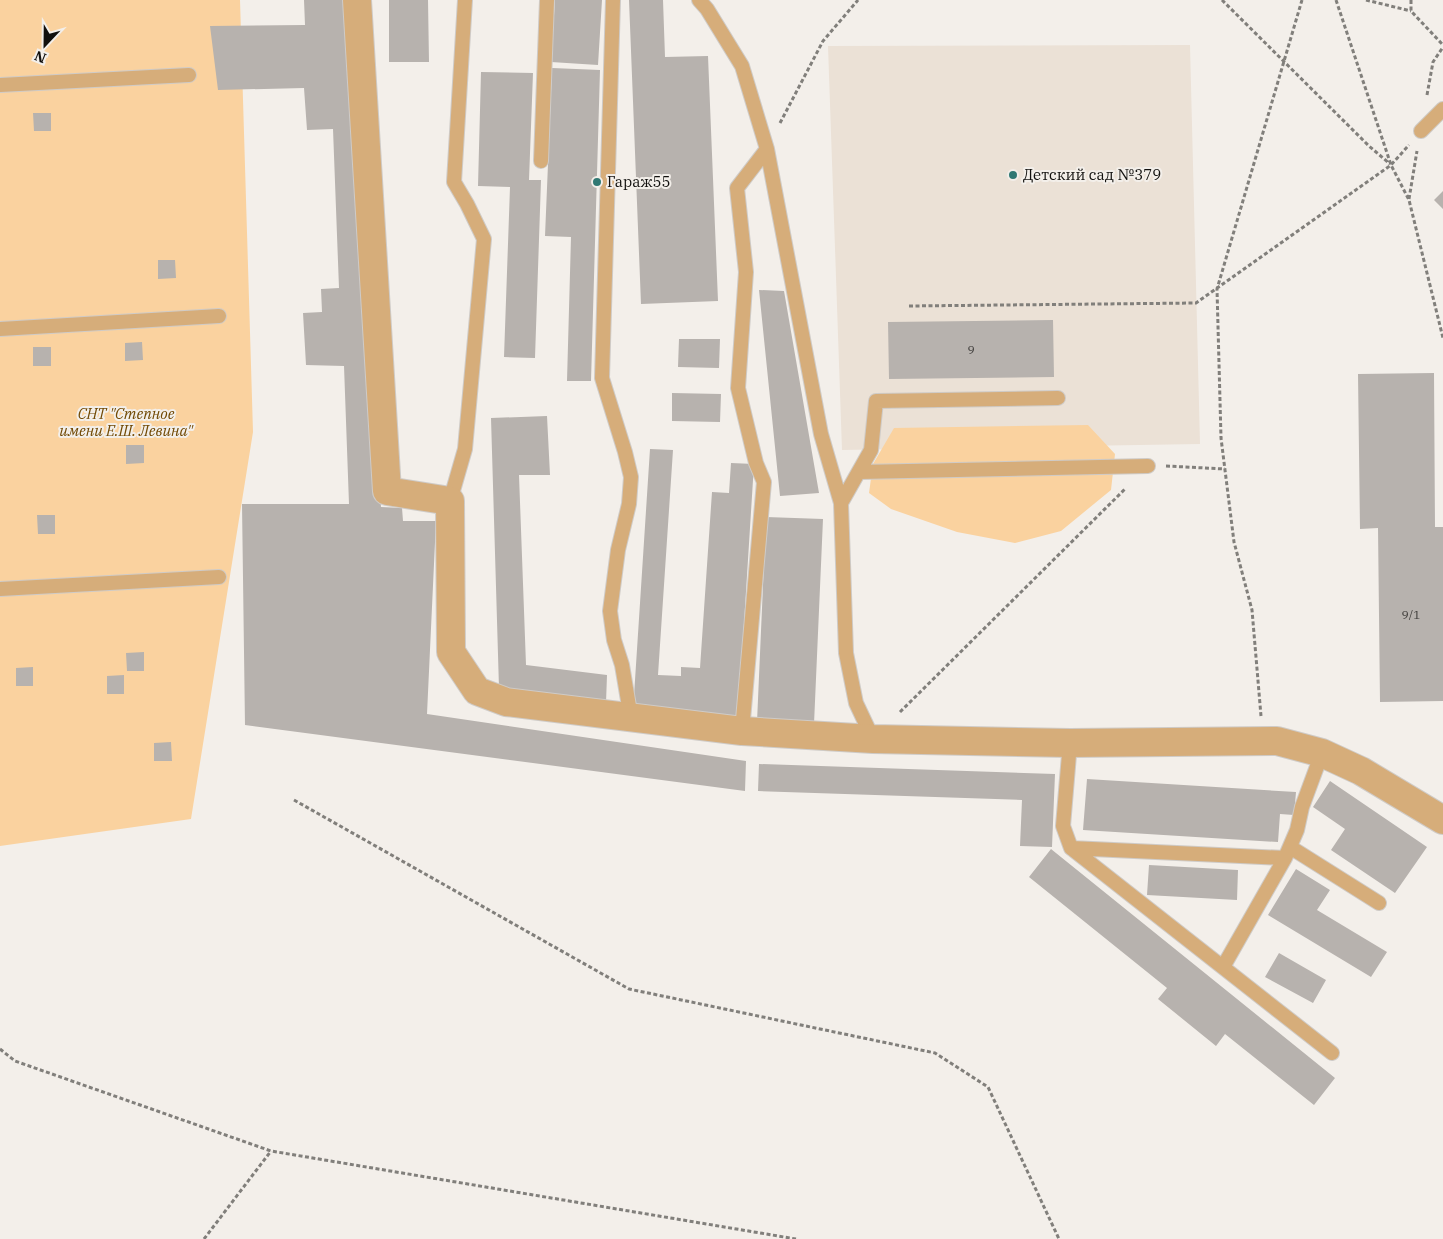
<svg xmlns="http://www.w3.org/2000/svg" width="1443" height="1239" viewBox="0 0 1443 1239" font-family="'IBM Plex Serif',serif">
  <rect width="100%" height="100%" fill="#f3efea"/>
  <!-- built -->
  <path fill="#ebe1d6" d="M1190,45L1200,444L842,450L828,46Z"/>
  <!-- green -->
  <path fill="#fad29f" d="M0,0H240L253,432L191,819L0,846Z
    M1088,425L1115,454L1111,490L1061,531L1015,543L957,532L891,509L869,493L873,464L894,428Z"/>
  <!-- building -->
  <path fill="#b7b2ae" d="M304,0H345L381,507L402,508L403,521H436L427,714L746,761L745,791L245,725L242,504H349L344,366L306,365L303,313L322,312L321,289L339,288L333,129L307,130L304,88L218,90L210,26L305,25Z
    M389,0H428L429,62H389Z
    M555,0H602L598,65L551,62Z
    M629,0H663L665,57L708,56L718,301L641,304Z
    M552,68L600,70L591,381H567L571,237L545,236Z
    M481,72L533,73L529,180H541L535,358L504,357L510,187L478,186Z
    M33,113H51V131H34Z
    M1443,191V209L1434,200Z
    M158,260H175L176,278L158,279Z
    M759,290L784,291L819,493L780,496Z
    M1053,320L1054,377L889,379L888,322Z
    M679,339H720L719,368L678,367Z
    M142,342L143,360L125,361V343Z
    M33,347H51V366H33Z
    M1434,373L1435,527H1443V701L1380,702L1378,528L1360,529L1358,374Z
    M672,393L721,394L720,422L672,421Z
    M547,416L550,475H519L526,665L607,675L606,703L499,688L491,418Z
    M126,445H144V463L126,464Z
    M650,449L673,450L658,675L681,676V667L700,668L712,492L729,493L731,463L754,464L738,719L633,711Z
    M37,515H55V534H38Z
    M766,517L823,519L814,724L757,722Z
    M144,652V671H127L126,653Z
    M33,667V686H16V668Z
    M124,675V694H107V676Z
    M171,742L172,761H154V743Z
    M759,764L1055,774L1052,847L1020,846L1022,800L758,791Z
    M1087,779L1296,792L1294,815L1280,814L1278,842L1083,830Z
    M1330,781L1427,847L1395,893L1331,850L1345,829L1313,807Z
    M1051,849L1335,1078L1314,1105L1225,1034L1216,1046L1158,999L1167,988L1029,877Z
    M1149,865L1238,870L1237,900L1147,895Z
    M1296,869L1330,890L1317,910L1387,952L1371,977L1268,915Z
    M1279,953L1326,980L1313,1003L1265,977Z"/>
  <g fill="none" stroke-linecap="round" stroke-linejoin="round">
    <defs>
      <path id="lane" d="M613,0L602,378L625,452L631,477L629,504L618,550L610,611L614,640L622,665L631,718
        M699,0L707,9L742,66L767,149L821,434L841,503L846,653L856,703L873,739
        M0,85L189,75
        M1421,131L1443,109
        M541,161L547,0
        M0,329L219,316
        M859,472L1148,466
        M450,501L465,449L484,239L467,204L454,182L465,0
        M841,503L871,450L876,401L1058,398
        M0,589L219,577
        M742,731L764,482L756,463L738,388L746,272L737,188L767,149
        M1070,743L1063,826L1071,848L1332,1053
        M1290,847L1379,903
        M1071,848L1285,858
        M1223,967L1285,858L1297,830L1302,807L1322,753"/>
      <path id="street" d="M357,0L387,491L450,501L451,652L477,691L506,702L742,731L873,739L1070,743L1277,741L1322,753L1361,771L1443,820"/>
    </defs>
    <!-- lane casing -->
    <use href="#lane" stroke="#cfcbc7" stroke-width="16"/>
    <!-- street casing -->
    <use href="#street" stroke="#cfcbc7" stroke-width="30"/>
    <!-- path -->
    <path stroke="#817f7b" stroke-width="3" stroke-dasharray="4 2.5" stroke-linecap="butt" d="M1222,0L1369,146L1390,164
      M1336,0L1391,165L1409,200L1443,338
      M1366,0L1411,11
      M1411,0V11L1443,45
      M1427,95L1433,62L1443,47
      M780,123L823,41L858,0
      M1409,199L1417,151
      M909,306L1196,303L1391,165L1409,145
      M1166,466L1225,469
      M900,712L1126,488
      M1261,716L1252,610L1234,542L1221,438L1217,289L1302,0
      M294,800L629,989L935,1053L988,1087L1059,1239
      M0,1049L15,1061L271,1151L796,1239
      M204,1239L271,1151"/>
    <!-- lane -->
    <use href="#lane" stroke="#d6ad7a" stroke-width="14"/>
    <!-- street -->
    <use href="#street" stroke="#d6ad7a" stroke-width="28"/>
  </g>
  <!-- markers -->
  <g fill="#307873" stroke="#f3efea" stroke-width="2">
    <circle cx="1013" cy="175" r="5"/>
    <circle cx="597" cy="182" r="5"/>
  </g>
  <g text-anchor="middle" stroke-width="4" stroke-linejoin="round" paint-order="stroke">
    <!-- number labels -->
    <g font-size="12" fill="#3a3836">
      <text x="971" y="354">9</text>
      <text x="1411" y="619">9/1</text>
    </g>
    <!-- poi labels -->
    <g font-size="15" fill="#11100e" stroke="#f3efea" text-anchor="start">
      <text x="1023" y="180">Детский сад №379</text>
      <text x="607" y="187">Гараж55</text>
    </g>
    <!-- park labels -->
    <g font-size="15" font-style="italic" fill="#714904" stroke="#f3efea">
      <text x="126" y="419">СНТ "Степное<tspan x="126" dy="17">имени Е.Ш. Левина"</tspan></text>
    </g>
  </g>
  <!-- north arrow -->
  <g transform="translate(45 45) rotate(202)" stroke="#f3efea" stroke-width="4" paint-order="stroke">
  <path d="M0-4L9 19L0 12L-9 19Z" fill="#11100e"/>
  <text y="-8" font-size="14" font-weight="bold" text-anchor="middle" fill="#11100e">N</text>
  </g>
</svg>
